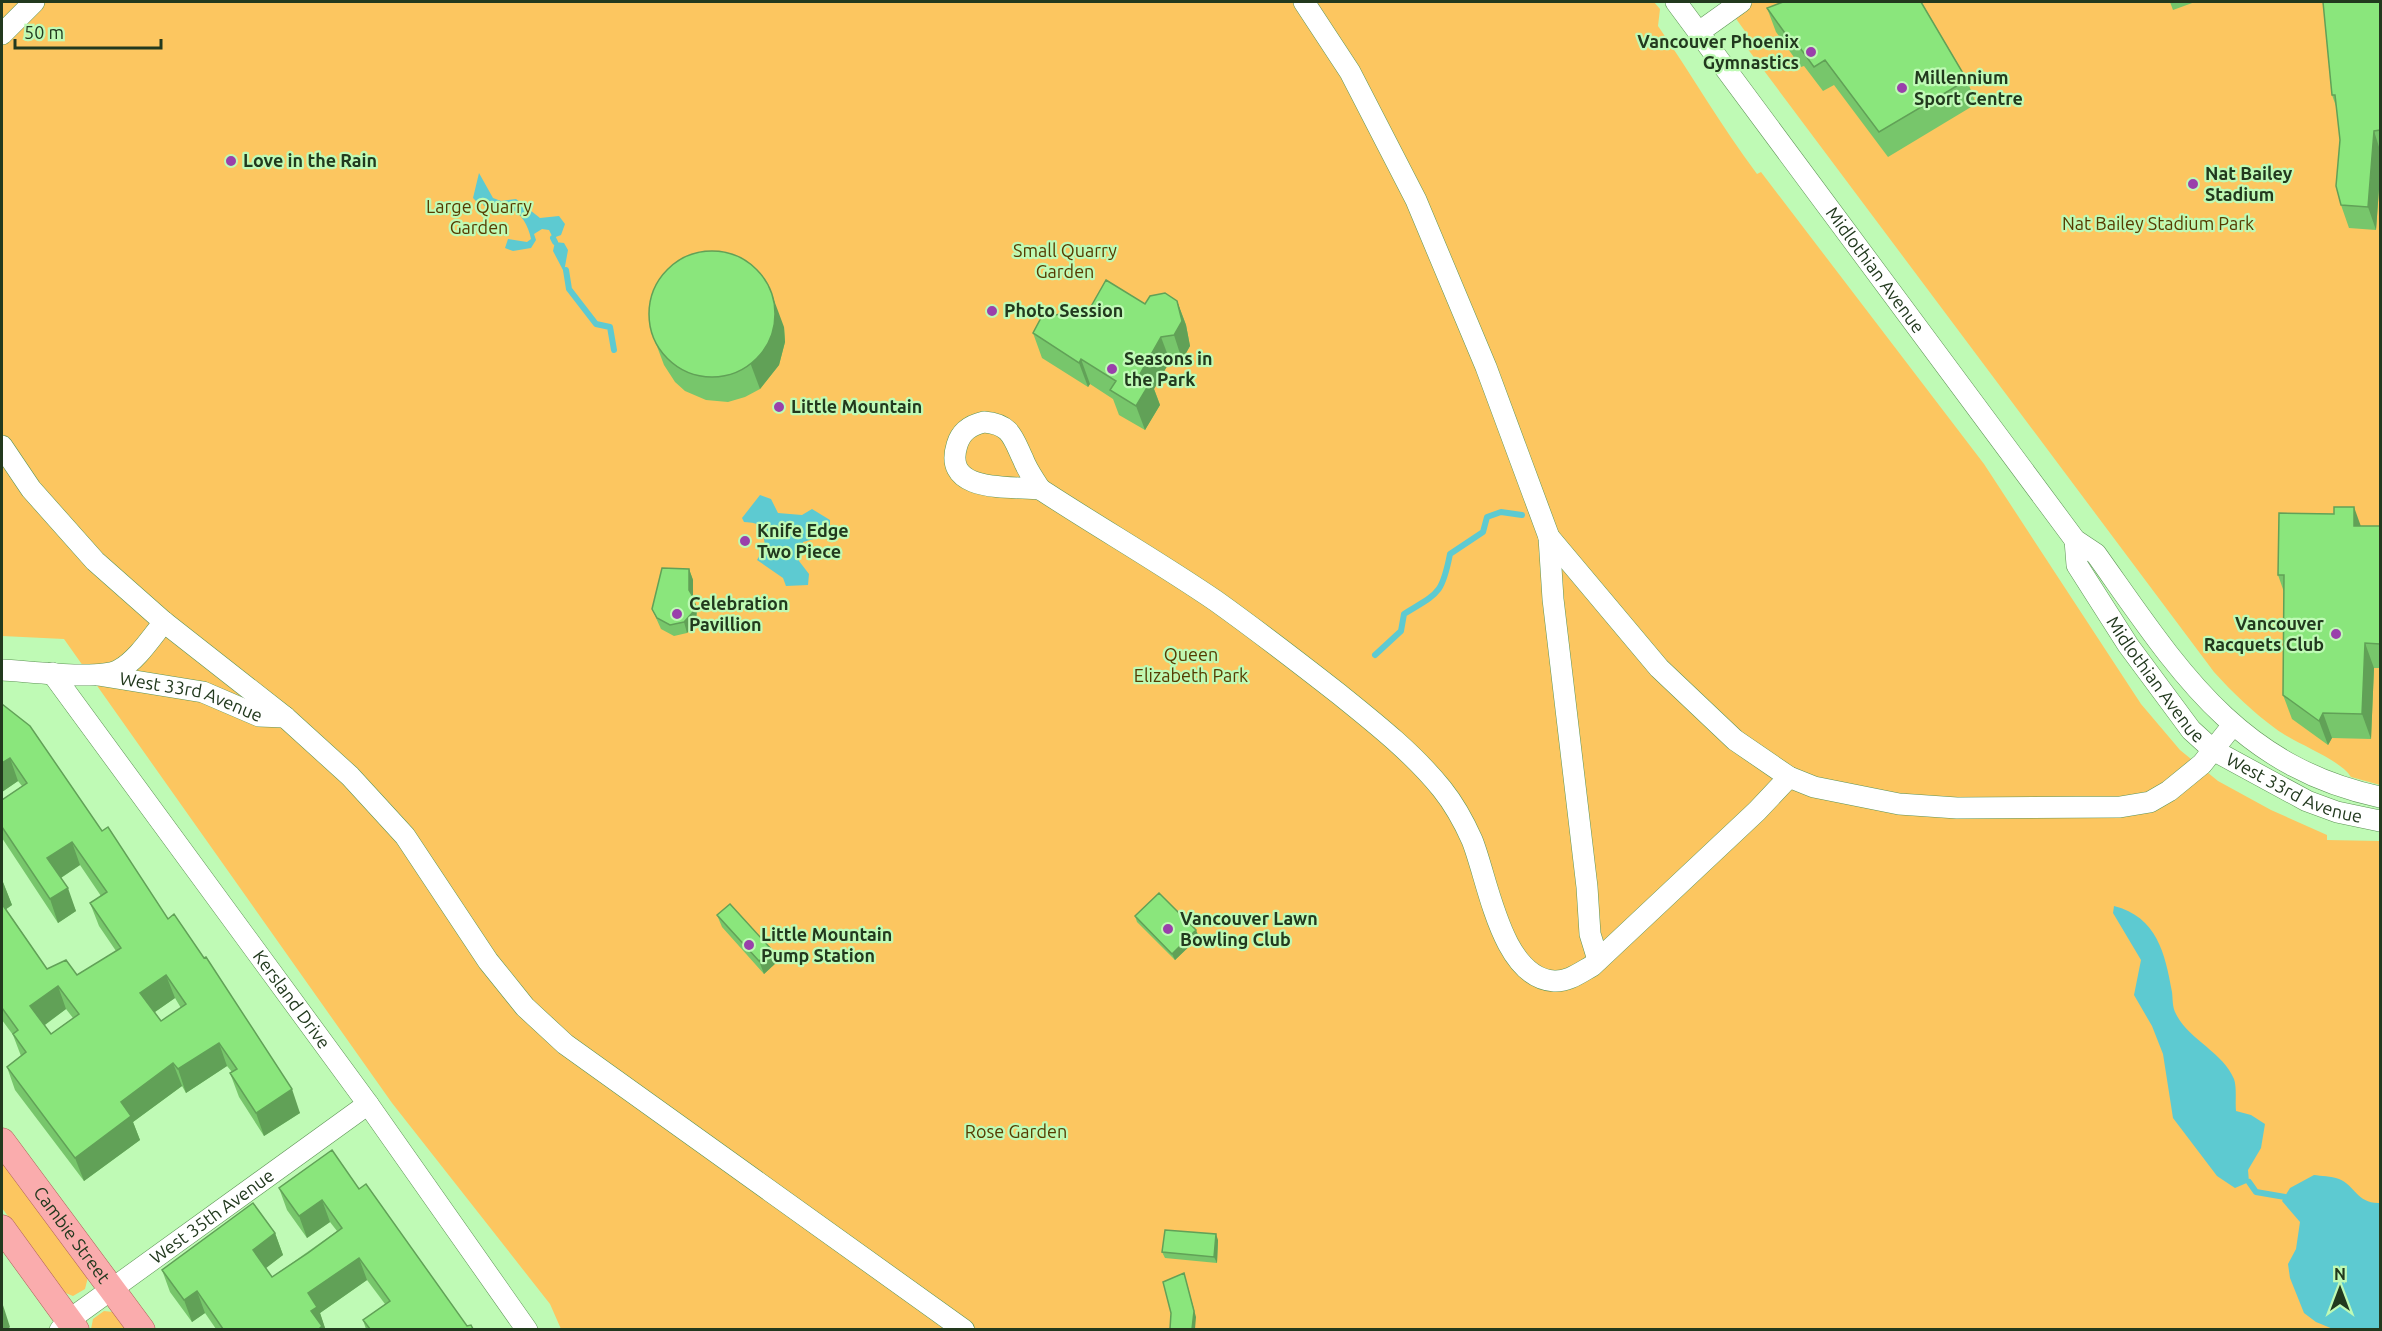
<svg xmlns="http://www.w3.org/2000/svg" width="2382" height="1331" viewBox="0 0 2382 1331" font-family="Ubuntu,sans-serif">
  <rect width="100%" height="100%" fill="#bffab5"/>
  <!-- green -->
  <path fill="#fcc660" d="M2,2H1654L1660,9L1658,26C1692,75 1721,126 1757,174L1761,172L1984,464L2141,704L2180,750L2218,781L2271,810L2327,835V840L2380,841V1329H561L550,1304L392,1103L64,639L2,636Z
    M1724,2H2380V785L2351,777C2340,759 2296,744 2276,729C2253,712 2233,693 2214,672L1741,40L1747,34Z
    M2,1158L88,1277L85,1289L73,1296L63,1292L2,1208Z
    M104,1311L113,1312L128,1329H91L93,1319Z"/>
  <!-- water -->
  <path fill="#5dcad1" d="M479,173L493,198L501,201L516,199L540,218L559,216L565,224L561,235L553,238L549,230L542,229L534,234L536,240L531,248L513,251L505,248L508,239L527,242L531,239C528,223 518,206 499,206L494,214L491,213L488,206H484L482,201L478,203L473,198Z
    M555,242L564,243L568,250L564,272L553,251Z
    M760,495L771,499L778,513L802,515L812,509L830,520V525L824,536L803,542L799,561L809,574L808,585L786,586L783,578L757,560L765,546C762,527 764,523 744,522L742,518Z
    M2114,906C2157,917 2165,953 2172,992C2173,999 2172,1007 2176,1014C2189,1040 2223,1052 2234,1079C2237,1088 2235,1102 2236,1111L2251,1115L2265,1124L2261,1148L2248,1170L2249,1182L2235,1188L2217,1176L2173,1118L2163,1054L2152,1026L2134,995L2141,960L2113,913Z
    M2314,1175C2321,1176 2331,1176 2339,1179C2355,1185 2357,1204 2380,1203V1329H2333L2316,1322L2304,1313L2290,1278L2288,1264L2296,1249L2300,1222L2282,1201L2290,1188Z"/>
  <g fill="none" stroke-linecap="round" stroke-linejoin="round">
    <!-- stream -->
    <path stroke="#5dcad1" stroke-width="6" d="M553,238L555,242
      M566,270L569,289L596,324L610,327L614,350
      M1375,655L1401,631L1404,614C1438,593 1442,595 1450,554L1483,532L1487,517L1501,512L1522,515
      M2249,1182L2256,1192L2285,1197"/>
    <defs>
      <g id="minor">
        <path d="M1304,2L1350,72L1416,200L1486,367L1549,537L1659,668L1735,740L1789,777L1814,787L1899,804L1957,808L2120,807L2150,802L2169,791L2202,764L2232,726"/>
        <path id="s1" d="M1676,2L2075,540L2096,554C2176,666 2235,766 2380,797"/>
        <path d="M1699,32L1741,2"/>
        <path d="M2,34L34,2"/>
        <path d="M984,422C1011,424 1013,438 1023,459C1027,470 1034,479 1040,489C1011,486 942,494 957,445C961,431 971,425 984,422Z"/>
        <path d="M2,446L31,489L95,561L164,622L285,717L350,776L405,836L488,961L525,1007L565,1044L964,1330"/>
        <path d="M1040,489C1098,527 1159,562 1216,601C1258,631 1298,662 1339,694C1375,723 1413,753 1442,789C1454,804 1464,822 1472,840C1488,879 1501,978 1554,981C1568,982 1581,972 1592,966L1757,811L1789,777"/>
        <path d="M1549,537L1553,599L1587,887L1590,934L1598,960"/>
        <path id="s2" d="M2075,540L2077,565L2128,645L2191,730L2213,750L2307,801L2337,812L2380,821"/>
        <path d="M2,670C27,671 99,681 119,670C137,660 151,638 164,622"/>
        <path id="s3" d="M52,673L368,1104L527,1330"/>
        <path id="s4" d="M98,675L203,692L259,716L285,717"/>
        <path id="s5" d="M60,1330L69,1320L368,1104"/>
      </g>
      <g id="major">
        <path id="s6" d="M2,1141L142,1330"/>
        <path d="M2,1228L76,1330"/>
      </g>
    </defs>
    <!-- minor casing -->
    <use href="#minor" stroke="#5d9455" stroke-width="22"/>
    <!-- major casing -->
    <use href="#major" stroke="#ac6057" stroke-width="27"/>
    <!-- minor -->
    <use href="#minor" stroke="#fff" stroke-width="21"/>
    <!-- major -->
    <use href="#major" stroke="#faacad" stroke-width="26"/>
  </g>
  <!-- wall -->
  <path fill="#77c66b" fill-rule="evenodd" d="M1783,2H1924L1922,3L1967,80L1976,104L1888,157L1834,85L1823,91L1804,66L1801,67L1776,32L1767,8Z
    M2170,2H2195L2173,10Z
    M2380,2V175L2376,230L2349,228L2341,205L2340,140L2337,109L2332,95Z
    M1177,301L1186,325L1190,346L1182,360L1170,361L1154,389L1160,405L1145,430L1119,415L1113,399L1090,384L1088,387L1042,358L1033,333L1085,317Z
    M784,327L785,342L779,365L760,389L745,397L728,402L706,400L685,391L675,382L664,365L655,341Z
    M2361,526H2380V668H2374L2371,739L2332,738L2328,745L2292,719L2283,695L2284,592L2278,575Z
    M689,569L693,580V597L697,608L696,622L687,633L674,636L661,629L652,609Z
    M2,704L102,831L168,919L300,1113L264,1136L239,1097L230,1073L232,1072L227,1066L186,1093L182,1086L133,1122L140,1140L84,1181L15,1090L7,1067L21,1056L13,1035L2,1020V880L12,905L6,909L47,969L77,975L116,951L99,926L90,903L101,896L80,865L61,878L76,911L58,923L2,838V800L22,786L18,781L2,792ZM175,998L181,1008L161,1021L155,1012ZM66,1009L73,1018L51,1034L45,1025Z
    M717,915L777,962L764,974L722,927Z
    M1135,916L1199,937L1175,960L1137,922Z
    M279,1188L359,1189L467,1326L473,1329H366L363,1320L385,1304L367,1280L320,1313L325,1328L324,1329H216L205,1313L192,1322L170,1292L162,1270L275,1233L283,1255L265,1268L272,1277L337,1231L330,1222L307,1238L287,1210Z
    M1218,1240L1217,1263L1165,1258L1162,1252Z"/>
  <!-- shaded-wall -->
  <path fill="#61a157" d="M2374,131L2380,150V175L2376,230L2368,207Z
    M768,284L784,327L785,342L779,365L760,389L751,365Z
    M1177,301L1186,325L1190,346L1182,360L1174,335Z
    M1161,337L1170,361L1154,389L1160,405L1145,430L1136,406L1140,374Z
    M1081,359L1090,384L1088,387L1079,363Z
    M2354,507L2363,532L2354,526Z
    M689,569L693,580V601L689,590Z
    M693,597L697,608L696,622L687,633L684,622Z
    M2365,643L2374,668L2371,739L2362,714Z
    M2323,713L2332,738L2328,745L2319,721Z
    M10,758L18,781L2,792V763Z
    M72,842L80,865L56,881L47,858Z
    M3,882L12,905L2,912V883Z
    M68,888L76,911L58,923L50,899Z
    M1196,930L1199,937L1175,960L1172,954Z
    M772,950L777,962L764,974L759,961Z
    M166,975L175,998L149,1016L140,993Z
    M58,986L66,1009L39,1029L30,1006Z
    M219,1043L227,1066L186,1093L178,1069Z
    M173,1063L182,1086L133,1122L140,1140L84,1181L75,1158L121,1102Z
    M292,1089L300,1113L264,1136L256,1113Z
    M322,1200L330,1222L307,1238L299,1216Z
    M275,1233L283,1255L261,1272L253,1250Z
    M1216,1234L1218,1240L1217,1263L1214,1257Z
    M359,1258L367,1280L320,1313L325,1328L324,1329H318L311,1311L308,1293Z
    M1184,1273L1196,1317L1195,1329H1192Z
    M197,1291L205,1313L192,1322L184,1300Z
    M2,1302L10,1327L9,1328V1329H2Z"/>
  <!-- building -->
  <path fill="#8ae67c" stroke="#61a157" stroke-width="1.5" fill-rule="evenodd" d="M1783,2H1921L1967,80L1879,132L1825,60L1814,67L1795,41L1792,43L1767,8Z
    M2323,2H2380V130L2374,131L2368,207L2341,205L2336,186L2340,140L2335,95H2332Z
    M649 314a63 63 0 1 1 126 0a63 63 0 1 1-126 0Z
    M1106,280L1145,304L1150,296L1165,293L1177,301L1182,321L1174,335L1161,337L1140,374L1151,381L1136,406L1110,390L1116,381L1081,359L1079,363L1033,333L1041,318L1075,311L1085,317Z
    M2334,507H2354V526H2380V644L2365,643L2362,714L2323,713L2319,721L2283,695L2284,575H2278L2279,513L2334,514Z
    M662,568L689,569V590L693,597V612L684,622L670,625L657,618L652,609Z
    M2,704L30,726L102,831L108,827L168,919L174,914L204,958L206,957L292,1089L256,1113L230,1073L237,1069L219,1043L178,1069L173,1063L121,1102L131,1116L75,1158L7,1067L26,1052L13,1034L18,1030L2,1008V904L47,969L66,960L77,975L121,948L90,903L107,892L72,842L47,858L68,888L50,899L2,827V800L27,783L10,758L2,763ZM166,975L186,1004L161,1021L140,993ZM58,986L79,1014L51,1034L30,1006Z
    M1159,893L1196,930L1172,954L1135,916Z
    M730,904L772,950L759,961L717,915Z
    M332,1150L359,1189L366,1184L467,1326L471,1325L473,1329H370L363,1320L390,1301L359,1258L308,1293L317,1307L311,1311L322,1326L319,1329H223L197,1291L184,1300L162,1270L253,1203L275,1233L253,1250L272,1277L308,1253L342,1228L322,1200L299,1216L279,1188Z
    M1165,1230L1216,1234L1214,1257L1162,1252Z
    M1184,1273L1194,1311L1192,1329H1170L1171,1313L1163,1282Z"/>
  <!-- markers -->
  <g fill="#9a40ab" stroke="#bffab5" stroke-width="2">
    <circle cx="1811" cy="52" r="6"/>
    <circle cx="1902" cy="88" r="6"/>
    <circle cx="231" cy="161" r="6"/>
    <circle cx="2193" cy="184" r="6"/>
    <circle cx="992" cy="311" r="6"/>
    <circle cx="1112" cy="369" r="6"/>
    <circle cx="779" cy="407" r="6"/>
    <circle cx="745" cy="541" r="6"/>
    <circle cx="677" cy="614" r="6"/>
    <circle cx="2336" cy="634" r="6"/>
    <circle cx="1168" cy="929" r="6"/>
    <circle cx="749" cy="945" r="6"/>
  </g>
  <g text-anchor="middle" stroke-width="4.5" stroke-linejoin="round" paint-order="stroke">
    <!-- poi labels -->
    <g font-size="18" font-weight="bold" fill="#22391e" stroke="#bffab5" text-anchor="start">
      <text x="1799" y="48" text-anchor="end">Vancouver Phoenix<tspan x="1799" dy="21">Gymnastics</tspan></text>
      <text x="1914" y="84">Millennium<tspan x="1914" dy="21">Sport Centre</tspan></text>
      <text x="243" y="167">Love in the Rain</text>
      <text x="2205" y="180">Nat Bailey<tspan x="2205" dy="21">Stadium</tspan></text>
      <text x="1004" y="317">Photo Session</text>
      <text x="1124" y="365">Seasons in<tspan x="1124" dy="21">the Park</tspan></text>
      <text x="791" y="413">Little Mountain</text>
      <text x="757" y="537">Knife Edge<tspan x="757" dy="21">Two Piece</tspan></text>
      <text x="689" y="610">Celebration<tspan x="689" dy="21">Pavillion</tspan></text>
      <text x="2324" y="630" text-anchor="end">Vancouver<tspan x="2324" dy="21">Racquets Club</tspan></text>
      <text x="1180" y="925">Vancouver Lawn<tspan x="1180" dy="21">Bowling Club</tspan></text>
      <text x="761" y="941">Little Mountain<tspan x="761" dy="21">Pump Station</tspan></text>
    </g>
    <!-- park labels -->
    <g font-size="18" fill="#563b00" stroke="#bffab5">
      <text x="479" y="213">Large Quarry<tspan x="479" dy="21">Garden</tspan></text>
      <text x="2158" y="230">Nat Bailey Stadium Park</text>
      <text x="1065" y="257">Small Quarry<tspan x="1065" dy="21">Garden</tspan></text>
      <text x="1191" y="661">Queen<tspan x="1191" dy="21">Elizabeth Park</tspan></text>
      <text x="1016" y="1138">Rose Garden</text>
    </g>
    <!-- street labels -->
    <g font-size="18" fill="#22391e" stroke="#bffab5">
      <text dy="6" stroke="none"><textPath href="#s1" startOffset="334">Midlothian Avenue</textPath></text>
      <text dy="6" stroke="none"><textPath href="#s2" startOffset="164">Midlothian Avenue</textPath></text>
      <text dy="6" stroke="none"><textPath href="#s4" startOffset="96">West 33rd Avenue</textPath></text>
      <text dy="6" stroke="none"><textPath href="#s2" startOffset="346">West 33rd Avenue</textPath></text>
      <text dy="6" stroke="none"><textPath href="#s3" startOffset="405">Kersland Drive</textPath></text>
      <text dy="6" stroke="none"><textPath href="#s5" startOffset="190">West 35th Avenue</textPath></text>
      <text dy="6" stroke="none"><textPath href="#s6" startOffset="117">Cambie Street</textPath></text>
    </g>
  </g>
  <!-- border -->
  <rect width="2382" height="1331" fill="none" stroke="#22391e" stroke-width="6"/>
  <!-- north arrow -->
  <g transform="translate(2340 1289)" stroke="#bffab5" stroke-width="4.5" paint-order="stroke">
  <path d="M0-4.5L10 22L0 15L-10 22Z" fill="#22391e"/>
  <text y="-9" font-size="16" font-weight="bold" text-anchor="middle" fill="#22391e">N</text>
  </g>
  <!-- scale -->
  <path d="M15 39v9h146v-9" fill="none" stroke="#22391e" stroke-width="3"/>
  <text x="24" y="39" font-size="18" fill="#22391e" stroke="#bffab5" stroke-width="4.5" paint-order="stroke">50 m</text>
</svg>
